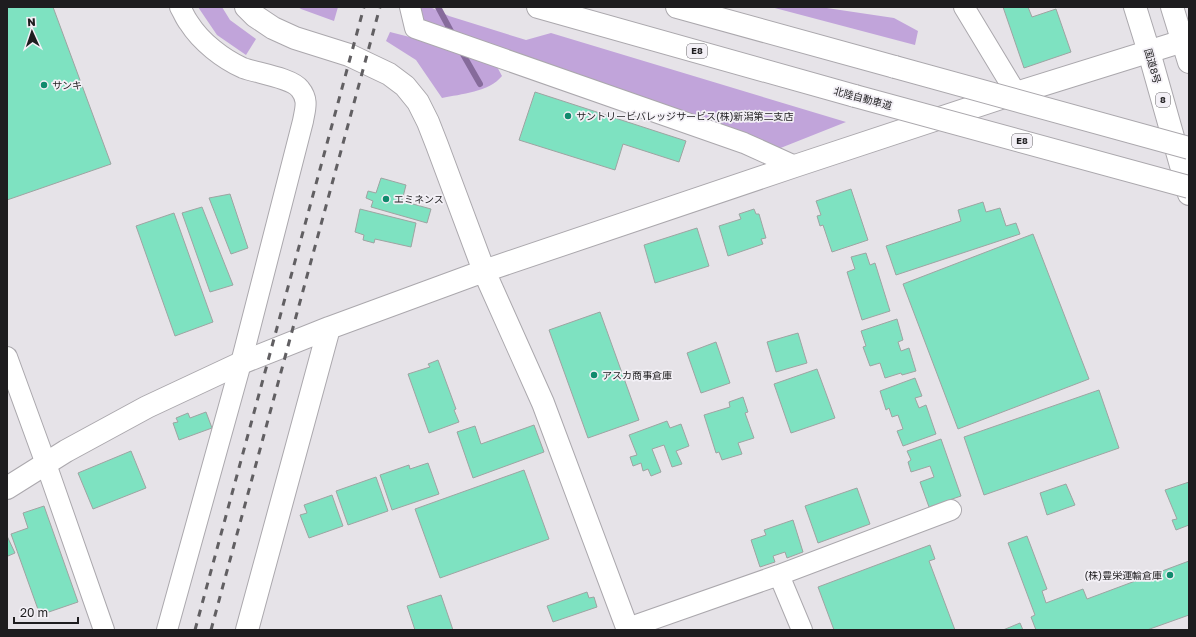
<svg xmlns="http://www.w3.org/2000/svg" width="1196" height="637" viewBox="0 0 1196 637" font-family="'Golos Text','Noto Sans JP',sans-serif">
  <rect width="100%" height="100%" fill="#e6e3e8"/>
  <!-- green -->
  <path fill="#c1a4da" d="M198,7H222L230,20L256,39L246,55L217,35Z
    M298,7H338L334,21L301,9Z
    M417,7H430L449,16L526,40L551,33L846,122L778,149L423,26Z
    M771,7H820L894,18L918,31L915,45Z
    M390,32L441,45L495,63L502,76C489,92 461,94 442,98L416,60L386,41Z"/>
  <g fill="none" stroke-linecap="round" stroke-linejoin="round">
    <!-- stream -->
    <path stroke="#866b9b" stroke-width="6" d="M438,7L453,35
      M460,49L480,84"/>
  </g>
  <!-- building -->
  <path fill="#7ee2c1" stroke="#9ea4a2" d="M7,7H53L111,164L7,200Z
    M1003,7H1028L1032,17L1056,9L1071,52L1024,68Z
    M535,92L686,141L679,162L623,144L615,170L519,140Z
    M381,178L406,185L402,201L431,209L427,223L371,207L373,201L366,198L368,191L376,193Z
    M851,189L868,240L832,252L823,225L820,226L817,216L821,215L816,201Z
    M230,194L248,248L231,254L209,198Z
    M983,202L986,212L1000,208L1006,226L1016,223L1020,234L896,275L886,246L961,221L958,210Z
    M202,207L233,285L210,292L182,213Z
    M360,209L416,223L411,247L375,239L374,243L363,240L364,235L355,232Z
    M754,209L756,214H759L766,238L761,239L763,244L728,256L719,226L741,219L739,214Z
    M174,213L213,322L175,336L136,226Z
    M697,228L709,266L655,283L644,245Z
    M1033,234L1089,379L958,429L903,284Z
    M866,253L870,265L875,263L890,311L862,320L847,272L855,269L851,257Z
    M600,312L639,420L588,438L549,330Z
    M897,319L903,340L898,342L901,351L909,348L916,371L902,375L901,373L885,378L880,363L870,366L863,347L866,346L861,331Z
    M798,333L807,363L776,372L767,342Z
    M716,342L730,383L701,393L687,353Z
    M438,360L456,409L454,410L459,422L429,433L408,374L430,367L428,364Z
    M817,369L835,418L791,433L774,384Z
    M915,378L922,396L915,398L919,408L926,405L936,434L903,446L897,431L903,429L898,415L892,417L889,408L886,410L880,391Z
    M1099,390L1119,448L984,495L964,437Z
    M743,397L748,412L745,413L754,438L738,443L742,454L722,460L719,452L716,453L704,415L730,407L729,402Z
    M206,412L212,428L179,440L173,423L178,422L176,418L188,413L190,418Z
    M667,421L670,428L681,424L689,446L676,451L682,464L672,467L664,445L652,449L661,472L651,476L648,469L643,471L641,463L633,466L630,457L637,455L629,435Z
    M534,425L544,452L473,478L457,432L475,426L481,444Z
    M941,439L961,496L929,507L920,482L934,477L930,466L911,472L908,462L911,460L907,451Z
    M131,451L146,488L93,509L78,473Z
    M428,463L439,494L392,510L380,475L409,465L410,469Z
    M524,470L549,539L440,578L415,509Z
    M376,477L388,511L348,525L336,491Z
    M1189,482V525L1176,530L1172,520L1177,519L1165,490Z
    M1066,484L1075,505L1047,515L1040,493Z
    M857,488L870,524L818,543L805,506Z
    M332,495L343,526L309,538L300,515L307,513L304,505Z
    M44,506L78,602L40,615L11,534L28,528L23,513Z
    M793,520L803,552L787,558L785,552L773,556L775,562L760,567L751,540L766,535L764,530Z
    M7,536L15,553L8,556L7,553Z
    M1027,536L1047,589L1042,591L1046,603L1083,589L1087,599L1189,561V615L1147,630H1036L1031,617L1035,615L1008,543Z
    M930,545L935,559L929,561L955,630H834L818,587Z
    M587,592L589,598L594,597L597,607L553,622L547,606Z
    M441,595L453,630H415L407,606Z
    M1020,623L1023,630H1003Z"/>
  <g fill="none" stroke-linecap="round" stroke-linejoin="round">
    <defs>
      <path id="street" d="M410,7L415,28L744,143L795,166
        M964,7L1016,93
        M7,357L46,464L104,630
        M779,575L802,630
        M628,628L779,575L951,510
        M167,630L241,363L303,121C305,109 309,100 300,89C292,78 257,73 243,68C223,59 201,42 189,23C185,18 183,12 180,7"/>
      <path id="secondary" d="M246,7L255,16L273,28L295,38L349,55L389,74L405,86L418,102L428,122L437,145L484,271L543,403L628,630
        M7,488L66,451L147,407L241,363L329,328L484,271L795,166L1016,93L1183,41
        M247,630L329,328"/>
      <path id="highway" d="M538,7L855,96
        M677,7L895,67
        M1135,7L1149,52L1189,194
        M1172,7L1189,62"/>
    </defs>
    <!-- street casing -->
    <use href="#street" stroke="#aba8ad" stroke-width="22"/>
    <!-- secondary casing -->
    <use href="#secondary" stroke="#aba8ad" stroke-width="24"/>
    <!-- highway casing -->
    <use href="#highway" stroke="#aba8ad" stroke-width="24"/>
    <!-- street -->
    <use href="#street" stroke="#fff" stroke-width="20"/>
    <!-- secondary -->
    <use href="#secondary" stroke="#fff" stroke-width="22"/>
    <!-- highway -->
    <use href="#highway" stroke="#fff" stroke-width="22"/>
    <!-- rail -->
    <path stroke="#615f62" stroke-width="3" stroke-dasharray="7 7" stroke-linecap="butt" d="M195,630L364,7
      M211,630L380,7"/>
    <defs>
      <path id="highway-bridge" d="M895,67L1189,148
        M855,96L1189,187"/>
    </defs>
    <!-- highway-bridge casing -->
    <use href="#highway-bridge" stroke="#aba8ad" stroke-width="24" stroke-linecap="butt"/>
    <!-- highway-bridge -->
    <use href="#highway-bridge" stroke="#fff" stroke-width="22"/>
  </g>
  <!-- markers -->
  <g fill="#108a6d" stroke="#f3f0f6" stroke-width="1.5">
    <circle cx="44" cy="85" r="4"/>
    <circle cx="568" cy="116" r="4"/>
    <circle cx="386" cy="199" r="4"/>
    <circle cx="594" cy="375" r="4"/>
    <circle cx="1170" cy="575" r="4"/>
  </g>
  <g text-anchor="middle" stroke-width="3.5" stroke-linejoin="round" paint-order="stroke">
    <!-- shield labels -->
    <g fill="#f3f0f6" stroke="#5e5c60" stroke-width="1">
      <rect x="687" y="44" width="20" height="14" rx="3"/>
      <rect x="1156" y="93" width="14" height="14" rx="3"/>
      <rect x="1012" y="134" width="20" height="14" rx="3"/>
    </g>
    <g font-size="9" font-weight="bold" fill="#1e1d1f">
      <text x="697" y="54">E8</text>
      <text x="1163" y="103">8</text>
      <text x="1022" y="144">E8</text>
    </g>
    <!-- street labels -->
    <g font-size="10" fill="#1e1d1f" stroke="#f3f0f6">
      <text transform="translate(1153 66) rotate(74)" y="4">国道8号</text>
      <text transform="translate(863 98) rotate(15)" y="4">北陸自動車道</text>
    </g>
    <!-- poi labels -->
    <g font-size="10" fill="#1e1d1f" stroke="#f3f0f6" text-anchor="start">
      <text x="52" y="89">サンキ</text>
      <text x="576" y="120">サントリービバレッジサービス(株)新潟第二支店</text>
      <text x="394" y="203">エミネンス</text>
      <text x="602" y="379">アスカ商事倉庫</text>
      <text x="1162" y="579" text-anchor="end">(株)豊栄運輸倉庫</text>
    </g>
  </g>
  <!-- border -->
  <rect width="1196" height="637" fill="none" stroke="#1e1d1f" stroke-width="16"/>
  <!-- north arrow -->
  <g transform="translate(32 32) rotate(357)" stroke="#f3f0f6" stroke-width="3" paint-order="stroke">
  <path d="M0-3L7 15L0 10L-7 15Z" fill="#1e1d1f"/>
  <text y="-6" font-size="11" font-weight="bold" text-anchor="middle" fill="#1e1d1f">N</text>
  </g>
  <!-- scale -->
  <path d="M14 617v6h64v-6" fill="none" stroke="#1e1d1f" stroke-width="2"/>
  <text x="20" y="617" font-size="12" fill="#1e1d1f" stroke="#f3f0f6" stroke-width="3" paint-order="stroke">20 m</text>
</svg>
